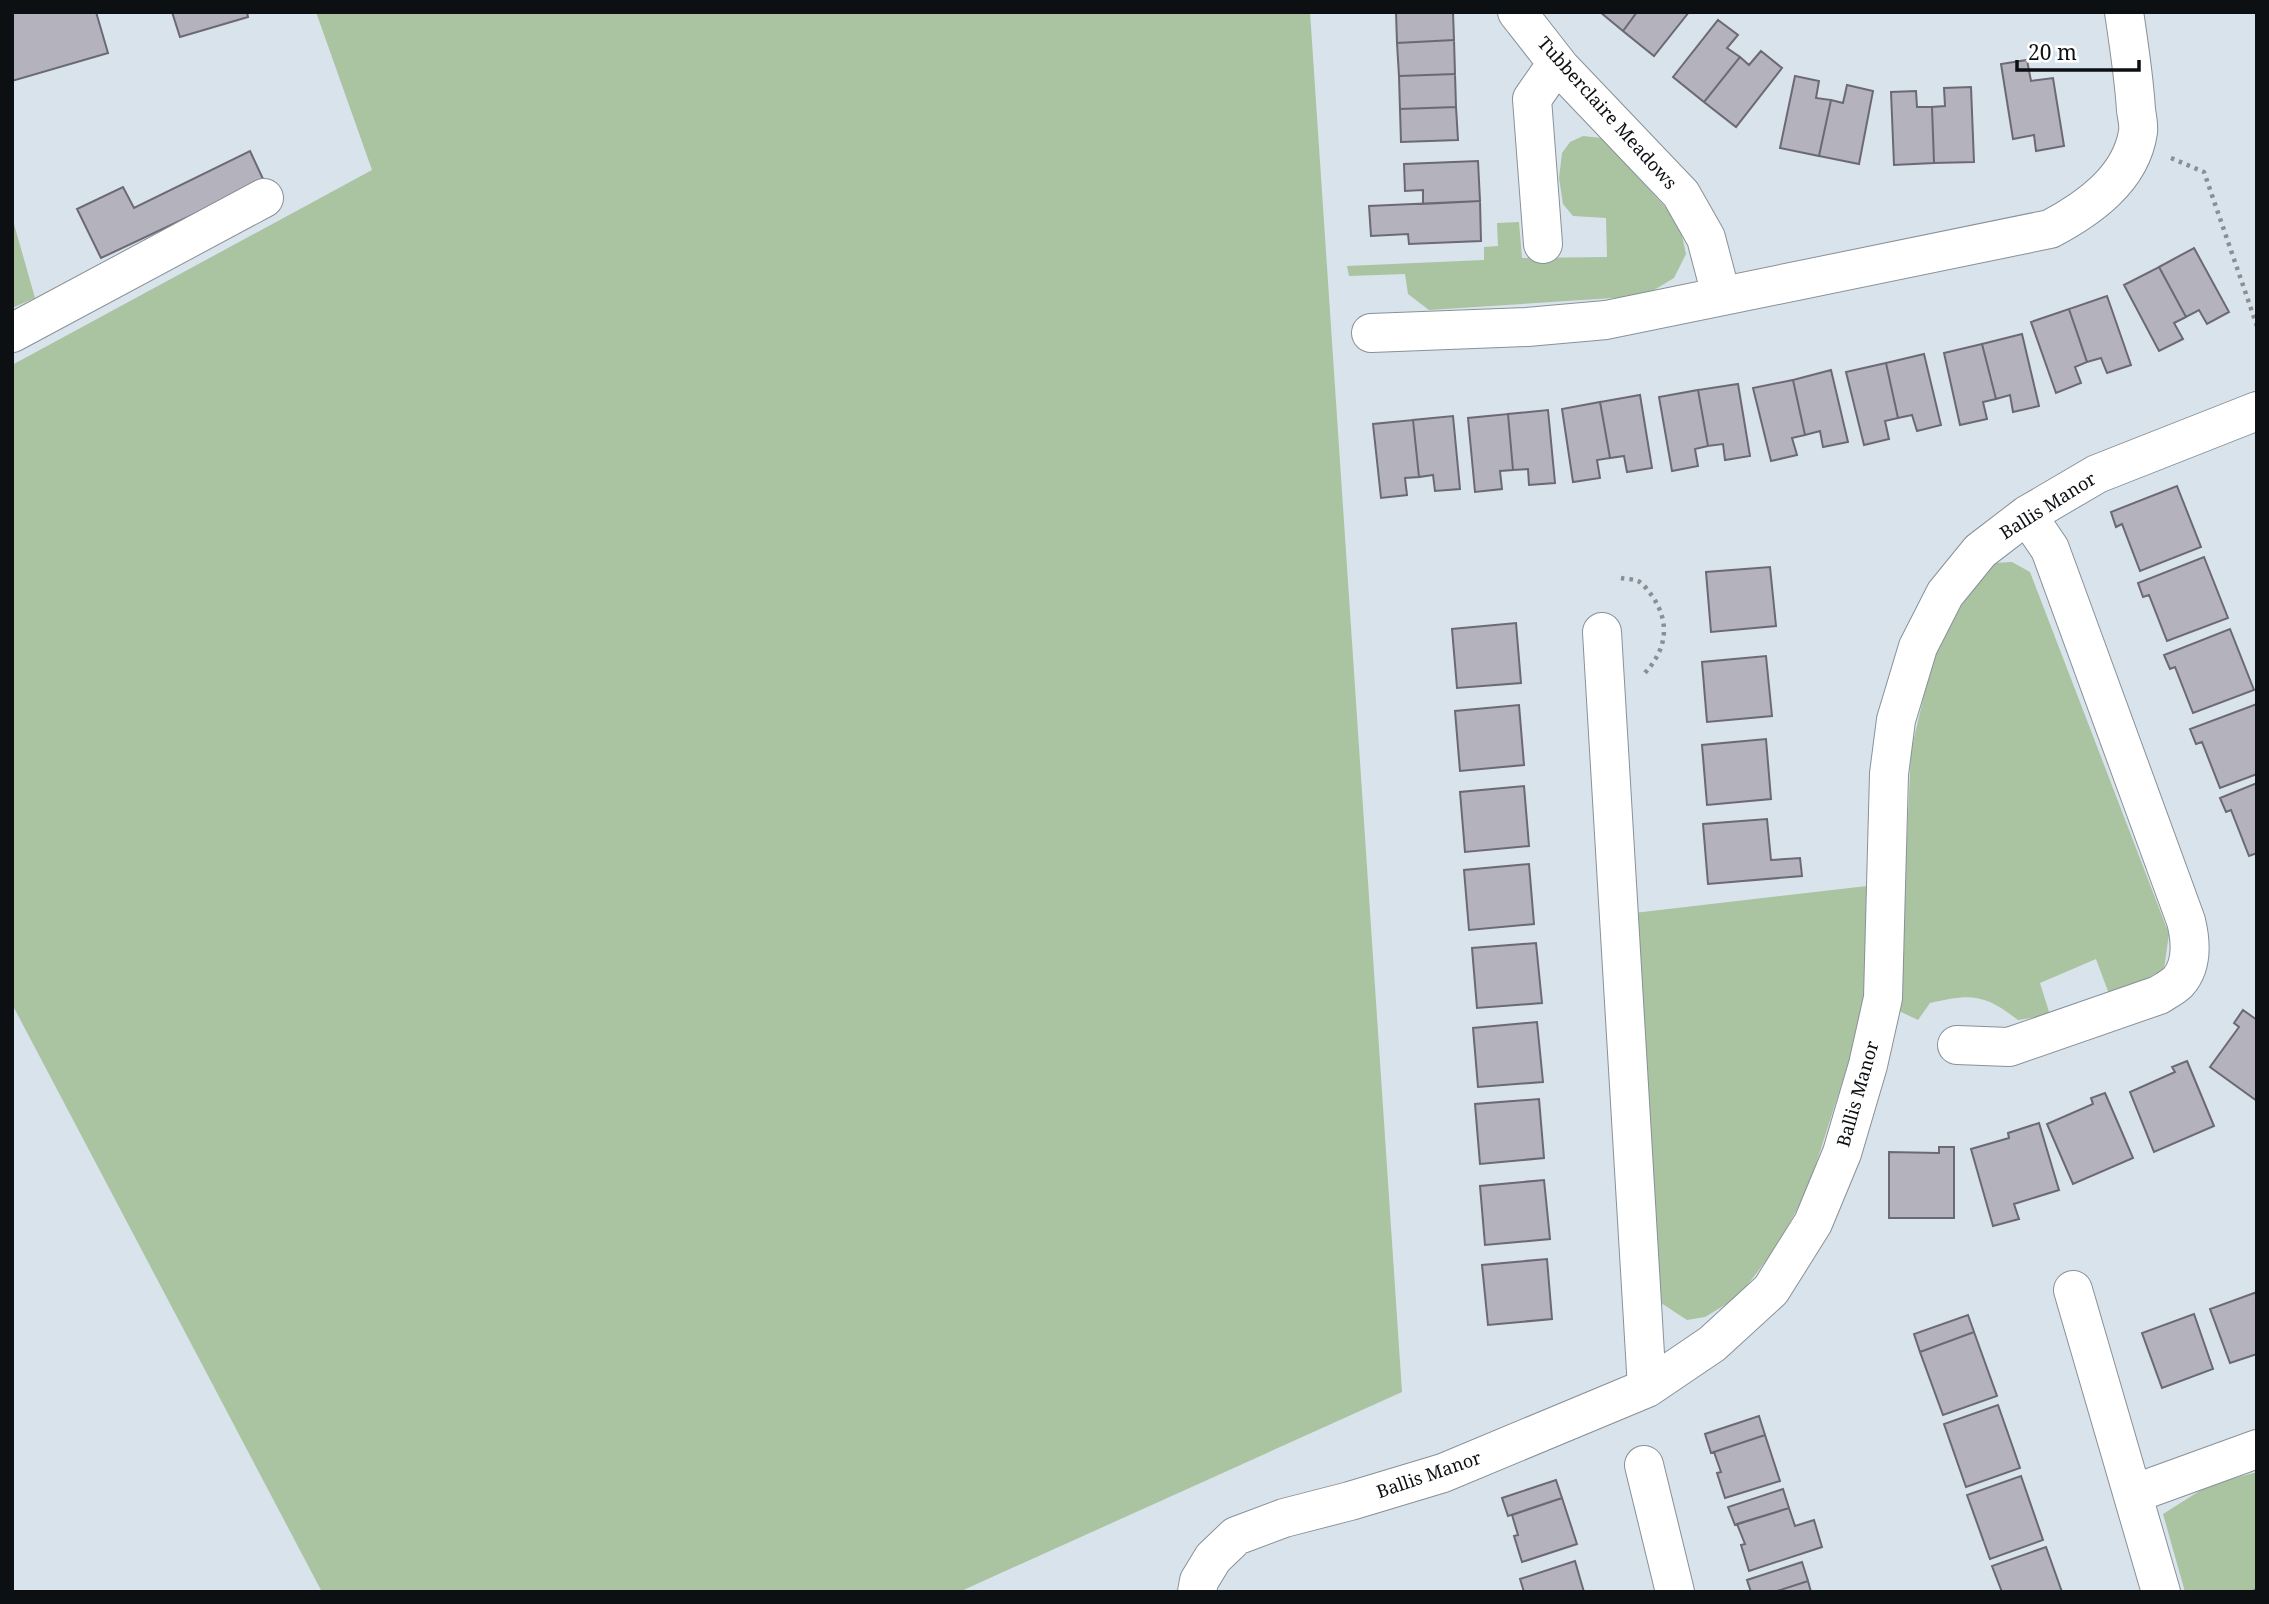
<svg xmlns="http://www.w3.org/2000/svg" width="2269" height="1604" viewBox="0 0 2269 1604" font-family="'Noto Serif',serif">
  <rect width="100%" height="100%" fill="#d9e3eb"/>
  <!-- green -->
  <path fill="#aac3a1" d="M316,12H1310L1402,1392L959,1592H322L12,1004V365L372,170Z
    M1583,136L1602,138L1679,222L1686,254L1674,278L1649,293L1629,297L1429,310L1408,294L1405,274L1349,276L1347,266L1484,260V247L1498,246L1497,223L1519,222L1522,258L1607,257L1606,218L1573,216L1563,204L1559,178L1562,153L1570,142Z
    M12,217L35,298L12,308Z
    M2012,562L2030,572L2169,934L2164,969L2137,984L2109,994L2096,959L2040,983L2050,1015L2018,1020C1985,994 1971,993 1930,1003L1918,1020L1899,1011L1911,751L1935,648L1963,603L1994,563Z
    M1867,886L1866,995L1851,1055L1808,1189L1776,1248L1738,1297L1705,1317L1687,1320L1658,1301L1634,913Z
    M2257,1472V1592H2185L2163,1514L2209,1485Z"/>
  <!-- building -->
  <path fill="#b3b2bd" stroke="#6b6a74" stroke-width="2" d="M12,12H96L108,53L12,81Z
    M172,12H247L248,17L180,37Z
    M1396,12H1453L1454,40L1397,43Z
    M1600,12H1637L1623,31Z
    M1637,12H1689L1654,56L1623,31Z
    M1718,20L1738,35L1727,48L1740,57L1704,102L1673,77Z
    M1454,40L1455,74L1399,76L1397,43Z
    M1761,51L1782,68L1736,127L1704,102L1740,57L1749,65Z
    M2027,60L2031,81L2053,78L2064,146L2036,151L2034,135L2013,139L2001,64Z
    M1455,74L1456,107L1400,109L1399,76Z
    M1795,76L1819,81L1816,98L1831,100L1819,156L1780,148Z
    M1847,85L1873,91L1859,164L1819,156L1831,100L1843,103Z
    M1971,87L1974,162L1934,163L1932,107L1945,106L1944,88Z
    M1916,91L1917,107H1932L1934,163L1894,165L1891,92Z
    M1456,107L1458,140L1401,142L1400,109Z
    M250,151L264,181L101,258L77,209L123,187L134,208Z
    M1478,161L1480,201L1423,204V190L1405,191L1404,164Z
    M1480,201L1481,241L1409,244L1408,234L1371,236L1369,206Z
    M2194,248L2229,312L2207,324L2199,310L2186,317L2159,267Z
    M2159,267L2186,317L2174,323L2183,339L2159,351L2124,285Z
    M2107,296L2131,365L2107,373L2101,358L2087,362L2069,309Z
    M2069,309L2087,362L2075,367L2081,383L2056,393L2031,322Z
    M2022,334L2039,406L2013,412L2010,395L1996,399L1982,344Z
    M1982,344L1996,399L1983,402L1987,419L1960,425L1944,353Z
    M1924,354L1941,425L1917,431L1912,415L1898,418L1886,363Z
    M1886,363L1898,418L1885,421L1889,439L1864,445L1846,372Z
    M1831,370L1848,442L1823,447L1820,431L1805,435L1793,380Z
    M1793,380L1805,435L1792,438L1797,455L1771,461L1753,388Z
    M1738,384L1750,456L1725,460L1723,444L1708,446L1698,390Z
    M1698,390L1708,446L1695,449L1698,466L1672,471L1659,397Z
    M1640,395L1652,468L1627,472L1624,456L1610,458L1600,402Z
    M1600,402L1610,458L1597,460L1600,478L1573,482L1562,409Z
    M1548,410L1555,483L1529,485L1528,469L1513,470L1508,414Z
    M1508,414L1513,470L1500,471L1502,489L1475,492L1468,418Z
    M1453,416L1460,489L1435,491L1433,475L1419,477L1413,420Z
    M1413,420L1419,477L1405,478L1407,495L1381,498L1373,424Z
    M2177,486L2201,547L2140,571L2122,524L2116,527L2111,512Z
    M2204,557L2228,618L2167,641L2149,595L2143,597L2138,583Z
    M1770,567L1776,626L1711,632L1706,572Z
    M1516,623L1521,683L1457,688L1452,629Z
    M2230,629L2254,690L2193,713L2175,667L2170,669L2164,655Z
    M1766,656L1772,716L1707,722L1702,662Z
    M2257,704V774L2220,788L2202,742L2196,744L2190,729Z
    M1519,705L1524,765L1460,771L1455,711Z
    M1766,739L1771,799L1707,805L1702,745Z
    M2257,783V853L2249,856L2231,810L2226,812L2220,798Z
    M1524,786L1529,846L1465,852L1460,792Z
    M1767,819L1771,860L1800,858L1802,876L1708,884L1703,824Z
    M1529,864L1534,924L1469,930L1464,870Z
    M1536,943L1542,1003L1477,1008L1472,948Z
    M2243,1010L2257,1020V1101L2210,1067L2239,1027L2234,1023Z
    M1537,1022L1543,1082L1478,1087L1473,1028Z
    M2187,1061L2214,1126L2154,1152L2130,1092L2175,1072L2172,1067Z
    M2105,1093L2133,1158L2073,1184L2047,1124L2093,1104L2091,1098Z
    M1539,1099L1544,1158L1480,1164L1475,1104Z
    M2039,1123L2059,1190L2014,1204L2019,1219L1993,1226L1971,1149L2009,1138L2008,1133Z
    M1939,1147H1954V1218H1889V1152L1939,1153Z
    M1544,1180L1550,1239L1485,1245L1480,1186Z
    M1547,1259L1552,1319L1488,1325L1482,1265Z
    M2257,1292V1354L2230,1363L2210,1309Z
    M2194,1314L2213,1369L2162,1388L2142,1333Z
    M1968,1315L1974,1332L1920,1352L1914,1334Z
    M1974,1332L1997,1396L1943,1415L1920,1352Z
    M1998,1405L2020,1468L1966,1487L1944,1424Z
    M1759,1416L1765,1435L1711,1453L1705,1434Z
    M1765,1435L1780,1481L1725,1498L1717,1473L1721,1472L1714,1452Z
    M2021,1476L2043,1540L1990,1559L1967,1495Z
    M1556,1480L1562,1498L1508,1516L1502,1498Z
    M1783,1489L1789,1508L1735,1525L1728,1507Z
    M1562,1498L1577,1544L1522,1562L1514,1536L1518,1535L1512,1515Z
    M1789,1508L1795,1526L1814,1520L1822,1547L1749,1571L1741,1545L1745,1544L1737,1524Z
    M2046,1547L2062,1592H2002L1992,1566Z
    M1575,1561L1584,1592H1524L1520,1579Z
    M1802,1562L1808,1581L1774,1592H1751L1747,1580Z
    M1808,1581L1811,1592H1774Z"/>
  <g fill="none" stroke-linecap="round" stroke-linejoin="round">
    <defs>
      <path id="minor" d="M1517,12L1560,67L1681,194L1706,238L1721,295
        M1543,244L1532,99L1557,63
        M12,333L264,198
        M1371,333L1527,327L1606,320L2050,229C2088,209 2131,179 2138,132C2139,125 2137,117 2136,110C2134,77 2129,45 2124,12
        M1602,632L1647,1388
        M1957,1045L2009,1047L2159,995C2165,991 2173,987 2178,982C2193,965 2191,941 2186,921L2050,549L2027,515
        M2073,1290L2161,1592
        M1644,1465L1675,1592
        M2133,1494L2257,1449
        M1197,1592L1199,1581L1213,1558L1236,1536L1284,1518L1350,1501L1443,1473L1647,1388L1712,1344L1771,1290L1813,1223L1842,1153L1868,1065L1883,998L1889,774L1896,720L1918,647L1945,594L1980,551L2027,515L2097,474L2257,411"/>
    </defs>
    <!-- minor casing -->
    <use href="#minor" stroke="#889198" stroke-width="40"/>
    <!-- path -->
    <path stroke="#888f95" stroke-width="4.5" stroke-dasharray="3.5 5" stroke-linecap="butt" d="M2171,158L2204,172L2257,326
      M1621,578C1626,579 1633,579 1638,581C1644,584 1649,592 1653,597C1671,625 1666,650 1644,674
      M2253,1592L2257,1590"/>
    <!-- minor -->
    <use href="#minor" stroke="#fff" stroke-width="38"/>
  </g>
  <g text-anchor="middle" stroke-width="7" stroke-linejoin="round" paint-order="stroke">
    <!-- street labels -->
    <g font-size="18" fill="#0d1013" stroke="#fff">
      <text transform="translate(1607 113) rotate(48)" y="6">Tubberclaire Meadows</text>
      <text transform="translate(2048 506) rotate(-32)" y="6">Ballis Manor</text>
      <text transform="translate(1858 1094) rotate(-74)" y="6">Ballis Manor</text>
      <text transform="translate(1429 1475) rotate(-19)" y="6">Ballis Manor</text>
    </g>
  </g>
  <!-- border -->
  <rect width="2269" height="1604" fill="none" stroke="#0d1013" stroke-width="28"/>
  <!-- scale -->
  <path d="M2017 60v10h122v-10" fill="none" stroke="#0d1013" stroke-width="3.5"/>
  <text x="2028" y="60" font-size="21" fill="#0d1013" stroke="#ffffff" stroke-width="5" paint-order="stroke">20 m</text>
</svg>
